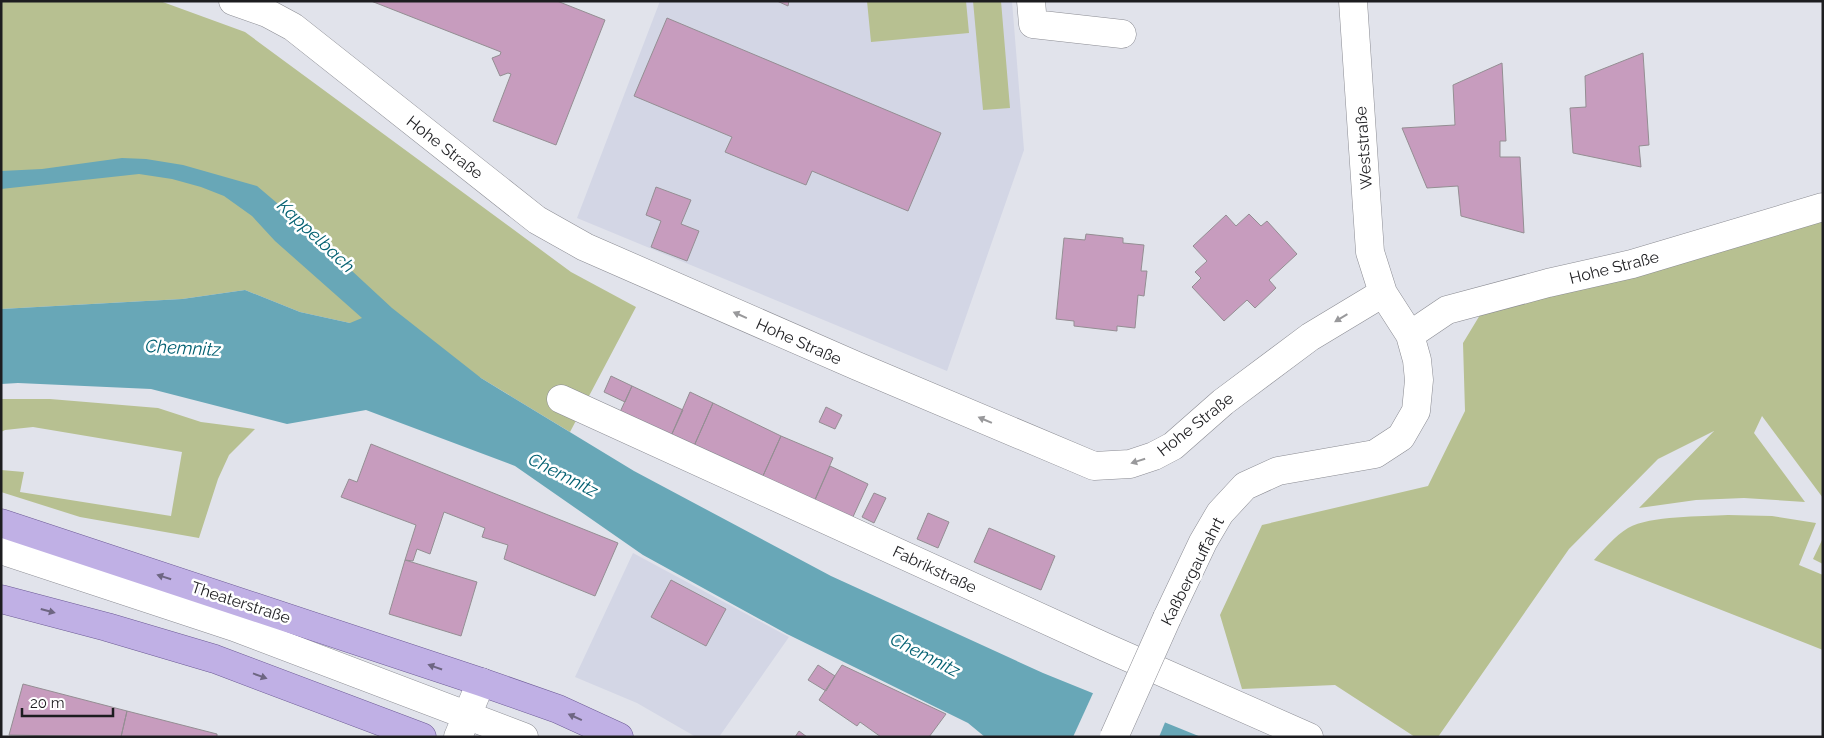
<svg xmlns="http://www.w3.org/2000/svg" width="1824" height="738" viewBox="0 0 1824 738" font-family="Raleway,sans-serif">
  <rect width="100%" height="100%" fill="#e1e3eb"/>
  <!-- built -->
  <path fill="#d3d6e5" d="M660,1H1012L1024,150L947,371L577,218Z
    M633,553L789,637L719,737H696L637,703L575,677Z"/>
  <!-- green -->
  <path fill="#b7c091" d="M1,1H160L245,32L571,272L636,307L570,432L481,378L350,323L300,312L245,290L182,299L1,309Z
    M867,1H966L969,33L871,42Z
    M973,1H1001L1010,108L983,110Z
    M1823,218V498L1762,416L1754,433L1805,502L1744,498L1696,500L1639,508L1714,431L1658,459L1569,549L1438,737H1415L1335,685L1242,689L1220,615L1262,525L1428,486L1465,411L1463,343L1483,310Z
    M1,399H50L158,408L201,422L255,429L229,455L218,479L199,538L80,517L1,492V470L24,472L20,492L171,516L182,452L33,427L5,430L1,432Z
    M1728,515L1772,516L1816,523L1799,565L1823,575V650L1594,560C1604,549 1615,536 1628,528C1651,515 1701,517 1728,515Z
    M1823,538V564L1813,559Z"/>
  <!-- water -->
  <path fill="#68a7b7" d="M122,158L146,159L183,165L257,186L297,220L392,308L481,378L634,471L831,576L1043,673L1201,737H985L968,723L787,634L643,555L515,466L366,410L287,424L151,389L18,383L1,384V309L182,299L245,290L300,312L350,323L362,318L275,241L252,216L224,196L201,187L172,179L139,174L1,189V171L42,169Z"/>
  <!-- pier -->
  <path fill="#e1e3eb" d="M1094,691L1166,720L1159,737H1073Z"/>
  <!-- building -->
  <path fill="#c79cbe" stroke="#948e93" d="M371,1H557L605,20L556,145L493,121L511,74L508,73L500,76L492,58L500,55L501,52Z
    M777,1H789L788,6Z
    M667,18L941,133L908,211L812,171L806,185L766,169L725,152L732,137L634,96Z
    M1643,53L1649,145L1639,146L1641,167L1573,153L1570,108L1586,107L1585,76Z
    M1502,63L1506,141H1500V157H1520L1524,233L1461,216L1458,186L1427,188L1402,128L1455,125L1453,85Z
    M656,187L691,200L681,224L699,231L687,261L651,247L661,221L646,215Z
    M1249,214L1261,226L1267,221L1297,254L1269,280L1276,288L1255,308L1247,300L1224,321L1192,287L1201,278L1195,272L1207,261L1193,246L1226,215L1236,226Z
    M1086,234L1123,238V243L1144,245L1141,271H1147L1144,296L1138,295L1135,328L1117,326V331L1074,326V321L1056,319L1064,238L1085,240Z
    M611,376L632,386L625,402L604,392Z
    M632,386L683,410L671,436L620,412Z
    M690,392L713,403L694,446L671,436Z
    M713,403L781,436L762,478L694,446Z
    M826,407L842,415L835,429L819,422Z
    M781,436L833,458L814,502L762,478Z
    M371,444L618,543L595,596L504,559L508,545L482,537L485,528L444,512L430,554L417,549L413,561L405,560L416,525L341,497L349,479L357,482Z
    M830,466L868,484L852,519L814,502Z
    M874,493L886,498L874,523L862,517Z
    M928,513L949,522L938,548L917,539Z
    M989,528L1055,556L1041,590L974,562Z
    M405,560L477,582L461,636L389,614Z
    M671,580L726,609L706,646L651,617Z
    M818,665L835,676L826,691L808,680Z
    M842,665L946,714L929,737H881L860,722L857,726L819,700Z
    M23,684L127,711L121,737L9,735Z
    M127,711L217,734V737H121Z
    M799,731L807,737H795Z"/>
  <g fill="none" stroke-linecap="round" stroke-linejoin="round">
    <defs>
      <path id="minor" d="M233,1L267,13L293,27L537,220L585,247L857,366L1094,466L1130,464L1154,456L1173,446L1223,402L1310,337L1383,293
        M1031,1L1033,24L1122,34
        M1410,335L1447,310L1548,283L1632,264L1823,207
        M561,399L1105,647L1309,737
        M1,550L234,627L524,737
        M1167,618L1203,542L1220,513L1245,486L1278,471L1375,454L1401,437L1416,411L1419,380L1417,360L1410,335L1383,293L1370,252L1353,1
        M458,737L481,682"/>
      <path id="major" d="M1,523L481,682L558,709L619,737
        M1,599L107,627L215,659L422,737"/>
    </defs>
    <!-- minor casing -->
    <use href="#minor" stroke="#8b8c93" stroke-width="29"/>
    <!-- major casing -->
    <use href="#major" stroke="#6c5b95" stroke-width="29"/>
    <!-- minor -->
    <use href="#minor" stroke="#fff" stroke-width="28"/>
    <!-- major -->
    <use href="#major" stroke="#c0b0e5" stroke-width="28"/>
    <defs>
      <path id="minor-bridge" d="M1114,737L1167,618"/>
    </defs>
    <!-- minor-bridge casing -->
    <use href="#minor-bridge" stroke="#8b8c93" stroke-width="29" stroke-linecap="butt"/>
    <!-- minor-bridge -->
    <use href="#minor-bridge" stroke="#fff" stroke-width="28"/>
  </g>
  <!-- one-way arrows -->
  <defs><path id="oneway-solid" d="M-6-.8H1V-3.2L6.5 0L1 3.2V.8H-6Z" transform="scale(1.25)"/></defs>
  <g fill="#99999b">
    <use href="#oneway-solid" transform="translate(740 315) rotate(-156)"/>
    <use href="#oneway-solid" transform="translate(1341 318) rotate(149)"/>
    <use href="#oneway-solid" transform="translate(985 420) rotate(-157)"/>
    <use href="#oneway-solid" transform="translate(1138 461) rotate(163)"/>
  </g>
  <g fill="#6e6682">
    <use href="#oneway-solid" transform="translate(164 577) rotate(-162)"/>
    <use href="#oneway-solid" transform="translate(48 611) rotate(15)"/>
    <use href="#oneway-solid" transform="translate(435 667) rotate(-161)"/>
    <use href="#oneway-solid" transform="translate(260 676) rotate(20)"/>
    <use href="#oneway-solid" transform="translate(575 717) rotate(-156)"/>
  </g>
  <g text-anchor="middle" stroke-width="5" stroke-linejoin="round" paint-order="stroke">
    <!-- street labels -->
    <g font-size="16" fill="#1d1d20" stroke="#fff">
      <text transform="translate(445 147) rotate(38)" y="6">Hohe Straße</text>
      <text transform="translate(1363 148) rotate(-94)" y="6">Weststraße</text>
      <text transform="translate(1614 267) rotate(-14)" y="6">Hohe Straße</text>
      <text transform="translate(799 341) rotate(24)" y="6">Hohe Straße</text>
      <text transform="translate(1195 424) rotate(-38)" y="6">Hohe Straße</text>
      <text transform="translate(935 569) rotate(25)" y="6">Fabrikstraße</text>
      <text transform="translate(1192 571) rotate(-63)" y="6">Kaßbergauffahrt</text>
      <text transform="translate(241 602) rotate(18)" y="6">Theaterstraße</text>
    </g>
    <!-- water labels -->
    <g font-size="18" font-style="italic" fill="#046172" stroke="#fff">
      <text transform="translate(316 236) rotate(43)" y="6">Kappelbach</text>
      <text transform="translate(183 348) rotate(3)" y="6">Chemnitz</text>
      <text transform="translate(563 475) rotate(27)" y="6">Chemnitz</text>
      <text transform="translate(925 655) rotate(27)" y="6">Chemnitz</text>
    </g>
  </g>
  <!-- border -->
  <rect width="1824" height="738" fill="none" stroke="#1d1d20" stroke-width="5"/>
  <!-- scale -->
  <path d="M22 708v8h91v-8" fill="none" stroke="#1d1d20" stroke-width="2.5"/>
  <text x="30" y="708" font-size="15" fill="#1d1d20" stroke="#ffffff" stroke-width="4" paint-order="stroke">20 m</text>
</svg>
